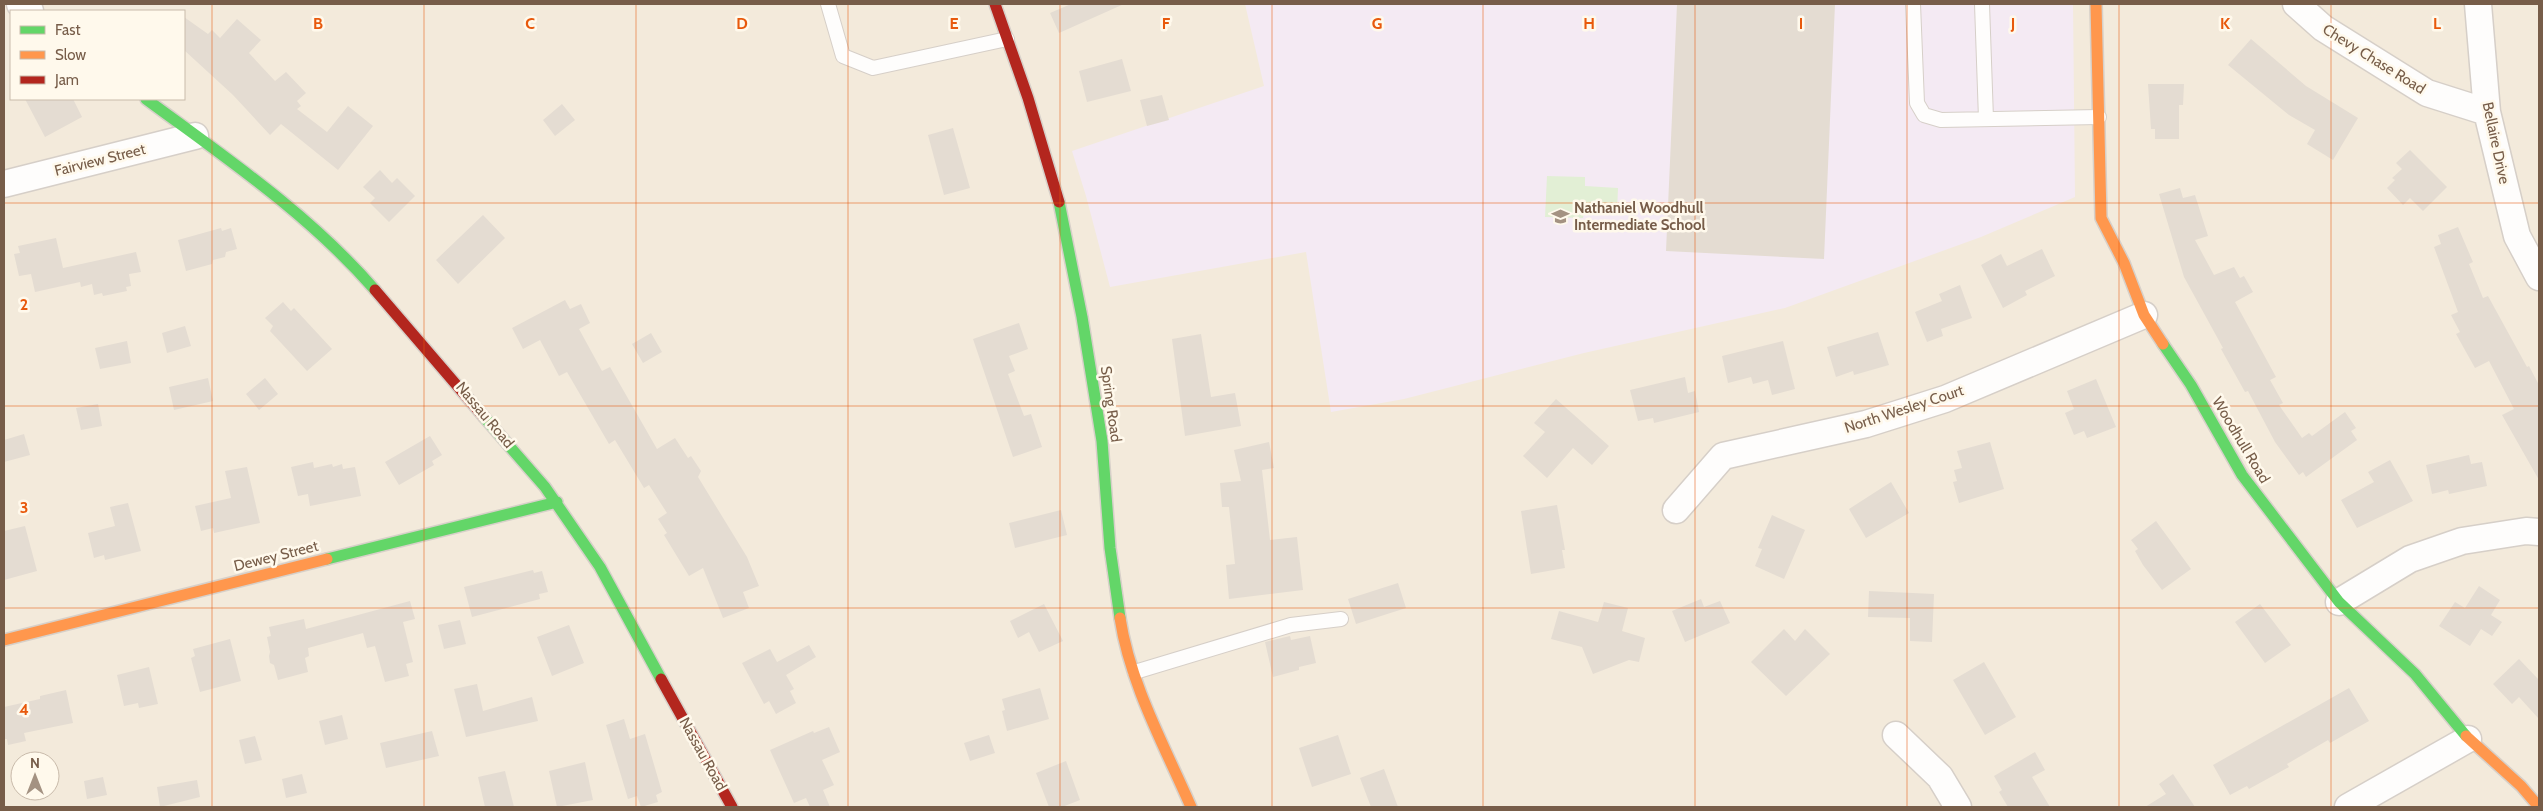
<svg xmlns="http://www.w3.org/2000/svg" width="2543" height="811" viewBox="0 0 2543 811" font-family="Cabin,sans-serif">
  <rect width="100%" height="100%" fill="#f7f3eb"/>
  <!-- residential -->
  <path fill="#f3eadb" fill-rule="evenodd" d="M4,4H2539V807H4ZM11,11H184V99H11ZM20,761H50V791H20Z"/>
  <!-- education -->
  <path fill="#f4eaf3" d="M1245,4H2073L2075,197L1981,237L1785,308L1584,353L1404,399L1331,412L1306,252L1110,287L1086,196L1072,151L1264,86Z"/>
  <!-- green -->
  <path fill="#e2efd5" d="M1547,176L1585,177V186L1618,188L1617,213L1584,211L1583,218L1545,217Z"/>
  <!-- building -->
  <path fill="#e4dcd2" d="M1071,4H1124L1059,33L1050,13Z
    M1677,4H1835L1824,259L1666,251Z
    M184,17L208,34L212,30L220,38L237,19L261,40L249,53L275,81L286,72L306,93L297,101L301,106L297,109L327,132L348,106L373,126L338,170L281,124L270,135L233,95L184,50Z
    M2251,39L2306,86L2358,118L2333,160L2307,144L2315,130L2289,115L2228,65Z
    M1122,59L1131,91L1087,102L1079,71Z
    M2148,84H2184L2183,105H2179V139H2155V129H2151Z
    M1162,95L1169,120L1147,126L1140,100Z
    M25,99H73L82,117L45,137Z
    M562,104L575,120L555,136L543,120Z
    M953,128L970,188L944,195L928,135Z
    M2410,150L2447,187L2423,211L2410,198L2403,205L2387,188L2395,180L2392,178L2402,169L2396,163Z
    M380,170L392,183L397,178L415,196L389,222L370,203L375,198L363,187Z
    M2180,188L2183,198L2195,195L2208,236L2195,240L2214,275L2234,267L2240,278L2244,276L2253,292L2235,302L2276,377L2270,380L2283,403L2279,405L2302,438L2309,433L2312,436L2345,412L2356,428L2351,431L2357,440L2306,477L2303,472L2299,475L2275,442L2248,391L2245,392L2221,349L2223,348L2184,277L2159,194Z
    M483,215L505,238L458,284L436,260Z
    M2458,227L2473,262L2469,264L2483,298L2488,296L2527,367L2529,366L2539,385V480L2502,415L2514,409L2489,361L2475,368L2456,334L2460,332L2451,315L2458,312L2434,247L2441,244L2438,235Z
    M221,228L222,231L231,228L237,249L226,252L225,257L213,260L212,264L186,271L178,240Z
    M56,238L63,268L136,252L141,272L129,274L131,286L126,287L127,291L103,296L102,293L94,295L92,284L81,287L80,282L35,292L31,274L19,276L14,254L20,253L18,246Z
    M2042,249L2055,276L2025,291L2027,295L2003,308L1981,265L2001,254L2007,266Z
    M1960,285L1972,318L1941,329L1943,336L1927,342L1915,312L1942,301L1939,294Z
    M565,300L570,309L581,304L590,323L579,329L602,371L610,367L657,449L675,438L688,458L691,456L701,471L698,477L747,557L759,586L743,592L749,608L723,618L703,568L689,576L664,535L667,533L658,519L667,513L649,485L644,488L615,440L609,444L567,372L559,376L540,340L523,349L512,328Z
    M283,302L291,311L294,308L332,349L307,371L270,331L273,326L265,318Z
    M1019,323L1028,349L1009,356L1015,371L1008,374L1024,416L1031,414L1042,447L1013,457L973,339Z
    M185,326L191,346L167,353L162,333Z
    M1878,332L1889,365L1854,375L1853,371L1836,377L1827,347Z
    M651,333L662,352L643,363L632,344Z
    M1201,334L1211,397L1235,393L1241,426L1185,436L1172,339Z
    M127,341L131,363L100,369L95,348Z
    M1783,341L1795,389L1772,395L1768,380L1753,384L1751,377L1728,383L1722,356Z
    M1685,377L1688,393L1695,391L1699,412L1654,423L1653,418L1638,421L1630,390Z
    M208,378L213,401L174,410L169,387Z
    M265,378L278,394L259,410L246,394Z
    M2096,379L2116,427L2087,438L2084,431L2074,435L2065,413L2074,409L2067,391Z
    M1556,399L1609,446L1592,465L1573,448L1547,478L1523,456L1545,432L1534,423Z
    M98,404L102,426L81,430L76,408Z
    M24,434L30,455L4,462V440Z
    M430,436L442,455L432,461L434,465L399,485L385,462Z
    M1269,442L1274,468L1262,470L1270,540L1297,537L1303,590L1229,599L1226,565L1235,564L1229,507H1222L1220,483L1241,481L1234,450Z
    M1990,442L2004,489L1959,503L1953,482L1957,481L1954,470L1962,468L1957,451Z
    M2469,455L2471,464L2482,462L2487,486L2449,494L2448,490L2432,494L2426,465Z
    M2390,460L2413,501L2357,528L2341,500L2374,482L2368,472Z
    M313,462L314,468L332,464L333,467L342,464L343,469L355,467L361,496L310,506L308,494L298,496L291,467Z
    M247,467L260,523L214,533L213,528L201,531L195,506L231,498L225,471Z
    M1891,482L1909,513L1866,538L1849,509Z
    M128,503L141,551L105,560L104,555L94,558L88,533L115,526L110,507Z
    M1557,505L1565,550H1562L1565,568L1531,574L1521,511Z
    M1061,510L1067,535L1015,548L1009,523Z
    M1772,515L1805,530L1784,579L1755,566L1762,549L1758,548Z
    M2156,521L2191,569L2162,590L2143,565L2135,551L2138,549L2131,540Z
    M25,526L37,571L4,580V531Z
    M533,570L534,573L542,571L548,592L539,594L540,599L472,617L464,587Z
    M1398,583L1406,608L1356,624L1348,599Z
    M2479,586L2500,600L2491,615L2502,622L2492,636L2481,629L2470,646L2439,626L2455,602L2465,608Z
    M1869,591L1934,594L1932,642L1910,641V618L1868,617Z
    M1701,599L1704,607L1720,601L1730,623L1685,642L1672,611Z
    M410,601L415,619L403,622L413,662L406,664L409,676L385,682L375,646L367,648L363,633L308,648L309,656L305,658L308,672L278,680L274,665L270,663L269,656L270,652L267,637L271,636L269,627L304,619L306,629Z
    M1604,602L1628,608L1622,631L1645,638L1639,662L1629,660L1593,674L1582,647L1551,639L1559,611L1598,622Z
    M1044,604L1063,641L1039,652L1029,632L1018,638L1010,621Z
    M2260,604L2291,645L2265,663L2235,622Z
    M460,620L466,644L444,649L438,625Z
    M569,625L584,663L552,676L537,637Z
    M1784,629L1795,641L1805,629L1830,654L1786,696L1751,662Z
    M1290,636L1291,640L1310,636L1316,663L1299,667V670L1273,677L1265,642Z
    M230,639L241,681L200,692L191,658L195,656L193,649Z
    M809,645L816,657L786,675L794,689L790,691L796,703L776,714L769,701L764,704L742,663L770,649L777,662Z
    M2519,659L2539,680V719L2519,697L2512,704L2493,684Z
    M1984,662L2016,717L1985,735L1953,680Z
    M149,667L158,704L139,708L138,703L124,706L117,675Z
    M477,684L483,711L532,697L538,721L466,737L454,689Z
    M1040,688L1049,719L1007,731L1002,711L1005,710L1002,699Z
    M2349,688L2369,721L2330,743L2328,740L2287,764L2289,767L2249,789L2247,786L2230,795L2213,765Z
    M66,690L73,723L24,733L26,741L8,745L7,739H4V707L40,699V696Z
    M342,715L348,739L325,745L319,721Z
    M624,719L630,739L645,734L662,792L656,795L658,802L641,807L637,796L628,799L606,725Z
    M829,727L840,752L822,760L834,785L823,790L830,807H810L806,798L794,803L770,750L813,731L814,733Z
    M432,731L439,756L386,768L380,743Z
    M989,735L995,753L970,761L964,743Z
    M1338,735L1351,774L1312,787L1299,748Z
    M255,736L262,760L245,764L239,740Z
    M2035,752L2045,770L2032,777L2050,807H2008L1999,792L2002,790L1994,776Z
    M1066,761L1080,800L1062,807H1049L1036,773Z
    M585,762L593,800L557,807L549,771Z
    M1384,769L1398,807H1371L1360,778Z
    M505,771L514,807H485L478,777Z
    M302,774L307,793L286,798L282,779Z
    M2173,774L2195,807H2145L2166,794L2159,784Z
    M103,777L107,795L87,799L84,781Z
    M197,780L200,797L160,807L157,787Z"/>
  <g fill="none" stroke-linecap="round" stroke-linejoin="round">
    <defs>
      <path id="lane" d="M828,4L843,56L873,68L1007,39
        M1913,4L1917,103L1924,115L1941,120L2099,117
        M1982,4L1986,119
        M1135,672L1291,625L1341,619"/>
      <path id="street" d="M20,4L30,11
        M2296,4L2323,28L2427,93L2487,112
        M2478,4L2487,112L2517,236L2539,277
        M4,184L195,136
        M1676,510L1723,456L1866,424L1945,399L2144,315
        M2339,602L2410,559L2462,541L2526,531L2539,532
        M1896,735L1940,777L1958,807
        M2348,807L2468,739"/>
      <path id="fast" d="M146,99C226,158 309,214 375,290
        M1059,202L1082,317L1102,441L1110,548L1120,618
        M2163,344L2191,385L2242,475L2339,602L2415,674L2466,736
        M484,417L545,487L600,567L661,679
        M327,559L557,502"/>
      <path id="slow" d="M2096,4L2101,218L2124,263L2144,315L2163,344
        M1120,618C1130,684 1165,747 1191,807
        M4,640L327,559
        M2466,736L2521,786L2539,807"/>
      <path id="jam" d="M995,4L1028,98L1059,202
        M375,290L484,417
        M661,679L732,807"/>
    </defs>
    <!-- lane casing -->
    <use href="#lane" stroke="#d6cfc8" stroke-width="16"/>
    <!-- street casing -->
    <use href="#street" stroke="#d6cfc8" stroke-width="29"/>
    <!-- fast casing -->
    <use href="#fast" stroke="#d7d0c9" stroke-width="14"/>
    <!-- slow casing -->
    <use href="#slow" stroke="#d7d0c9" stroke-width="14"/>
    <!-- jam casing -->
    <use href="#jam" stroke="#d7d0c9" stroke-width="14"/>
    <!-- lane -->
    <use href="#lane" stroke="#fefdfc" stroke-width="14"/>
    <!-- street -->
    <use href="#street" stroke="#fefdfc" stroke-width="26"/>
    <!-- fast -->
    <use href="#fast" stroke="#63d668" stroke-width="11"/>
    <!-- slow -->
    <use href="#slow" stroke="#ff974d" stroke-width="11"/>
    <!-- jam -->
    <use href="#jam" stroke="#b3261e" stroke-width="11"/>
  </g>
  <!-- grid -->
  <path fill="none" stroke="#e8590c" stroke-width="1" stroke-opacity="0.55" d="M212,4V807M424,4V807M636,4V807M848,4V807M1060,4V807M1272,4V807M1483,4V807M1695,4V807M1907,4V807M2119,4V807M2331,4V807M4,203H2539M4,406H2539M4,608H2539"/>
  <!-- icons -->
  <defs>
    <symbol id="school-bare" viewBox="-9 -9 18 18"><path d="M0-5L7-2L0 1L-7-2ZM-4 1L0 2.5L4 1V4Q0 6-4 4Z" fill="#a49282" stroke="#fff9ec" stroke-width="2.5" paint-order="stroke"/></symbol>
  </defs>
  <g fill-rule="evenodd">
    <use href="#school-bare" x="1548" y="204" width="25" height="25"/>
  </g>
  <g text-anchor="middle" stroke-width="5" stroke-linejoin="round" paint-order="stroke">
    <!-- street labels -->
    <g font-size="15" fill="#775d49" stroke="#fff9ec">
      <text transform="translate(2374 59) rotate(32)" y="5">Chevy Chase Road</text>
      <text transform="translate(2496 143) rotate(78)" y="5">Bellaire Drive</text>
      <text transform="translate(100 160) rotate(-14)" y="5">Fairview Street</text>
      <text transform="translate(1111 404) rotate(82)" y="5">Spring Road</text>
      <text transform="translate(1904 409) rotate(-18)" y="5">North Wesley Court</text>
      <text transform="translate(485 415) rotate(50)" y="5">Nassau Road</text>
      <text transform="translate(2241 440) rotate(59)" y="5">Woodhull Road</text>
      <text transform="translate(276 556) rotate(-14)" y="5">Dewey Street</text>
      <text transform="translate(703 754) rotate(61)" y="5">Nassau Road</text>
    </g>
    <!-- poi labels -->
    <g font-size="15" font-weight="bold" fill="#775d49" stroke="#fff9ec" text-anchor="start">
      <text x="1574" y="213">Nathaniel Woodhull<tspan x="1574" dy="17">Intermediate School</tspan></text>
    </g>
  </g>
  <g font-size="16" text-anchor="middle" font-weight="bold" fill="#e8590c" stroke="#fff9ec" stroke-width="5" stroke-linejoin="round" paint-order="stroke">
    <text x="318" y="29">B</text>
    <text x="530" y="29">C</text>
    <text x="742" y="29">D</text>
    <text x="954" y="29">E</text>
    <text x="1166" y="29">F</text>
    <text x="1377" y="29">G</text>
    <text x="1589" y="29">H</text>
    <text x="1801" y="29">I</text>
    <text x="2013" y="29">J</text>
    <text x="2225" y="29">K</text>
    <text x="2437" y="29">L</text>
    <text x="24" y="310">2</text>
    <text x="24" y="513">3</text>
    <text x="24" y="715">4</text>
  </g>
  <!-- border -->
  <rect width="2543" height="811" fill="none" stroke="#775d49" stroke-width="10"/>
  <!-- legend -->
  <rect x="10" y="10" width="175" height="90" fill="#fff9ec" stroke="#c9bbab"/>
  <rect x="20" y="26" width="25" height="8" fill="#63d668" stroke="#c9bbab"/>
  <text x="55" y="35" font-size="15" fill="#775d49">Fast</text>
  <rect x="20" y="51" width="25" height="8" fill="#ff974d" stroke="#c9bbab"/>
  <text x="55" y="60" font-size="15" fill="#775d49">Slow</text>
  <rect x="20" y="76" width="25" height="8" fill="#b3261e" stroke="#c9bbab"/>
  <text x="55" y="85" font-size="15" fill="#775d49">Jam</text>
  <!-- north arrow -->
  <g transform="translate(35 776)"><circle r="24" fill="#fff9ec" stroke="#c9bbab"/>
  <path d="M0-4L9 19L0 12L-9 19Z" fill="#a49282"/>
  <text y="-8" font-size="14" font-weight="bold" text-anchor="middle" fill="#775d49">N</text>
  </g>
</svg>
